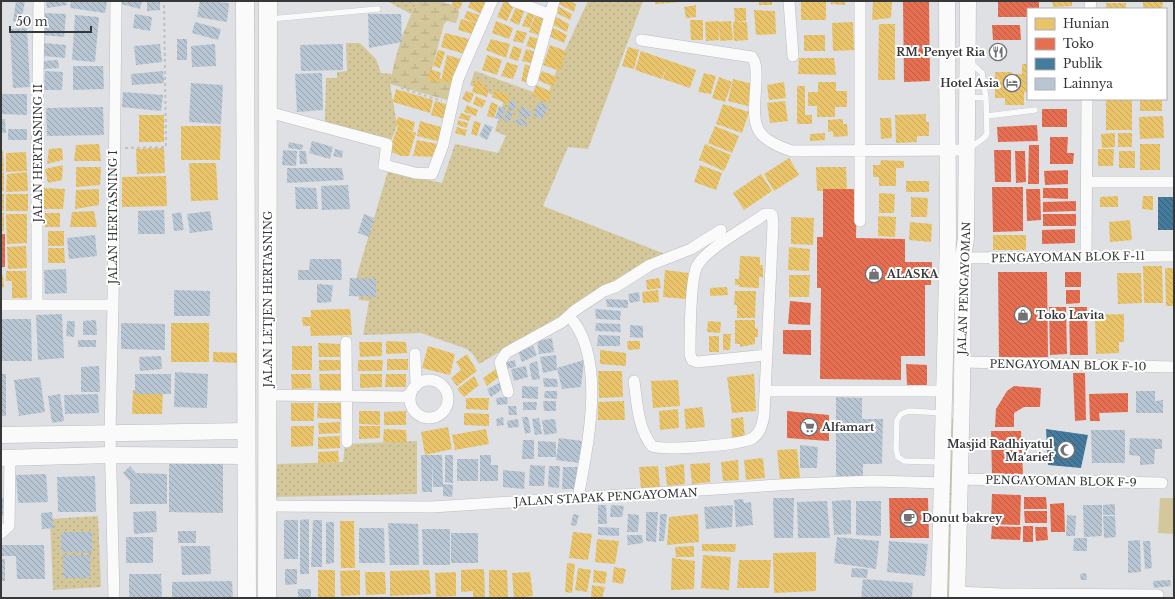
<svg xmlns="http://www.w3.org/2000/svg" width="1175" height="599" viewBox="0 0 1175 599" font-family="'Libre Baskerville',serif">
  <defs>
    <pattern id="grass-dots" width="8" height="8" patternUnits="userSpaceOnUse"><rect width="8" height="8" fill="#d4c89a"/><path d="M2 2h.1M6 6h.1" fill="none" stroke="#b7ac85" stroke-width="1.8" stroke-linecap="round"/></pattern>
    <pattern id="wetland-marsh" width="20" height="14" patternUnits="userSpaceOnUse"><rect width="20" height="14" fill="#d4c89a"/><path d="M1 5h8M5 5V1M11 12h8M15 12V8" fill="none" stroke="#b7ac85"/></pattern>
    <pattern id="homes-back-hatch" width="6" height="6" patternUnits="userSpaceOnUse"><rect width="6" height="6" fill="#e9c46a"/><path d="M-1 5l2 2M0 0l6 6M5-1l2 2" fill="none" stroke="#c8a95d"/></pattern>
    <pattern id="shops-back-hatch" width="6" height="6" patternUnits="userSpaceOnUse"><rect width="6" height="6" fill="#e76f51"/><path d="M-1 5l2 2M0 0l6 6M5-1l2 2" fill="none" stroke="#bc5c44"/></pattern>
    <pattern id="public-back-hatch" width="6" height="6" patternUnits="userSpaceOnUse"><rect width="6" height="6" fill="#457b9d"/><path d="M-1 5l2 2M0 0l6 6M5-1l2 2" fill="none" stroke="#38607a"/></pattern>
    <pattern id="building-back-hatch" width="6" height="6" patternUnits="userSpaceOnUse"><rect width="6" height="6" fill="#b8c6d4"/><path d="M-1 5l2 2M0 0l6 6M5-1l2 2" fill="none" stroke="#96a2ad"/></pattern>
  </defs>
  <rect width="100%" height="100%" fill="#dee0e3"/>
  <!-- grass -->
  <path fill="url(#grass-dots)" d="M387,1H418L411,14Z
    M588,1H643L588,149L568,147L543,206L665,254L479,364L473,354L467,349L421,333L363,335L369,301L359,300L357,275L388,171L442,183L455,144L498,153L506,136L495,131L504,100L470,85L475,71L547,97L559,63Z
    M346,43H360L376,59L381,73L392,74L390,84L397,125L391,141L325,122L326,78H337V72L347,71Z
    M950,418H954L952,598H944Z
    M417,441V494L276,497L277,464L343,462L345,444Z
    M98,516L101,587L53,590L50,519Z"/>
  <!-- wetland -->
  <path fill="url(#wetland-marsh)" d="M418,1H445L444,3L458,6L459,14L456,23L447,21L444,24L430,76L458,83L454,102L390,84C395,55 404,27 418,1Z"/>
  <!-- garden -->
  <path fill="#d4c89a" d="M1160,498H1174V534L1158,533Z"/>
  <!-- homes -->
  <path fill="url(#homes-back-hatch)" d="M453,1H463L460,9L452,5Z
    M471,1H484L487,2L481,14L468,7Z
    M504,1L514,5L507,21L497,17Z
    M557,1H569L576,4L574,12L557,3Z
    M655,1H681V2L655,4Z
    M759,1H772V5H759Z
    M801,1H826V20H801Z
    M831,1H846L845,5L831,4Z
    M873,1H892L891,18L872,20Z
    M1052,1H1072V6L1053,7Z
    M1143,1H1163L1162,9H1143Z
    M1106,3H1126V9H1106Z
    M517,5L525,9L519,25L510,21Z
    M696,5V17L686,18L684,7Z
    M557,6L572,14L570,20L555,12Z
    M734,8H746V21L735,22Z
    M529,10L535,13L530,28L522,26Z
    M754,10L775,11L776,34L756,35Z
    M467,11L479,15L476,23L464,18Z
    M536,13L544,17L538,35L529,32Z
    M554,16L569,24L567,32L551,24Z
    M461,19L476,23L472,34L458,30Z
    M690,20H703V40H691Z
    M496,21L513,28L509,39L492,33Z
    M718,21L719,40L706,41L705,22Z
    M731,21L733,40L720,41L718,22Z
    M733,22H747L748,40L734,41Z
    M853,22L854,50L833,51L832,23Z
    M879,24H895V80H878Z
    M550,26L567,35L564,43L546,35Z
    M517,30L527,33L523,43L513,41Z
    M445,33L469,39L465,54L441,47Z
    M804,35H825V51H804Z
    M530,36L538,39L535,49L526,46Z
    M491,39L510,44L506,58L486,50Z
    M550,45L566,51L560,71L543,65Z
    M513,46L522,49L518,61L509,58Z
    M628,47L639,50L634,69L622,66Z
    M526,49L535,52L531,63L522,61Z
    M438,50L445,52L440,68L433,66Z
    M641,51L696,70L690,88L663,79L667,65L662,79L635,70Z
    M447,55L461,59L455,84L441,81Z
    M487,55L502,60L497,75L482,70Z
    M799,58H834L836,75L798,74Z
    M507,62L518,66L513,79L501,76Z
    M525,64L533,68L529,83L521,81Z
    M1022,64H1028V92H1024V105H1005V98H995V72H1012V74H1022Z
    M430,69L441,73L438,83L427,79Z
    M542,71L557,77L553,87L538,80Z
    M704,73L716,76L711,94L698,92Z
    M719,77L732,82L725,102L712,98Z
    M733,79L753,84L748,106L728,101Z
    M475,81L483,82L482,87L489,89L487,97L472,92Z
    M784,82L786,98L769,100L767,85Z
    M818,82H836V91H847V107H835V117H817V106H808V92H818Z
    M536,85L552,92L548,103L532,96Z
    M797,86H805V115H812V124H797Z
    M396,89L433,100L430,113L393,102Z
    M495,90L510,96L507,104L492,97Z
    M466,91L474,94L470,103L462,99Z
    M476,96L486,101L482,108L473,104Z
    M1106,99H1132V130H1106Z
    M1140,99H1162V111H1140Z
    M435,101L449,105L445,119L431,115Z
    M785,101L788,121L770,123L767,103Z
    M491,102L498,105L494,118L487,116Z
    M723,104L749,112L742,133L716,124Z
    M467,105L478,110L476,116L464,112Z
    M461,113L471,116L469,121L459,118Z
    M926,114V122H929V136H917V142L896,143L895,115Z
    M139,115H164V142H139Z
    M1163,116L1164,138L1140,139L1139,117Z
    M398,117L415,122L413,131L401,127L416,133L409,156H401L389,151L398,126L395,125Z
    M880,118H891L892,138L881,139Z
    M843,119V124H847L848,136L833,137V131L828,132V120Z
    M458,120L468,123L467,128L457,125Z
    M420,121L444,128L441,142L417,136Z
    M474,121L481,123L477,136L471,134Z
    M181,126H221L220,160H181Z
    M715,126L739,136L732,153L708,143Z
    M457,127L467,130L465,136L455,133Z
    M825,133V140L810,141V134Z
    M1115,133V147L1102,148L1101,134Z
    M1118,133H1132V147H1118Z
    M417,140L438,144L435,157L413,156Z
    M99,144L101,161H74L76,145Z
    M705,144L731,155L724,171L699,160Z
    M1140,144H1160V170H1140Z
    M62,148L63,160L47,164L49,149Z
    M164,148L165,173L137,174L136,149Z
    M1098,149H1114L1113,166H1098Z
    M1,151H3L4,171H1Z
    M1119,151H1135V168H1119Z
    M26,152L27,171L6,172V153Z
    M789,158L799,175L774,191L764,174Z
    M881,160L904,161V168H896V186H879V177H873V165H880Z
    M189,163H216L218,200L191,201Z
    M63,165L62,180L48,183L45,169Z
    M700,165L722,173L716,190L694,182Z
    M76,167H101L100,185L76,187Z
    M816,167H846L847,190L817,191Z
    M1,172H4V191L1,192Z
    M27,172L28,191L6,192L7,174Z
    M761,174L772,191L744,210L733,193Z
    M166,176L167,206L122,207V177Z
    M906,181H929V192H906Z
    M42,188L65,189L63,209H42Z
    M99,189V205L75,209L76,190Z
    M879,193L895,194L894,213H879Z
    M1,194H4V211H1Z
    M6,194H28V211H6Z
    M1118,196V207H1100V197Z
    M1143,196H1153V210L1142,209Z
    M911,197L928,198L927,217H911Z
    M94,211L97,227H70L72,212Z
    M1,213H4V231H1Z
    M45,213H60V227H45Z
    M6,214H27V243L7,244Z
    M878,216L896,217L895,237L878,236Z
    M791,217L814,218L813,245L791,244Z
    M1130,220L1132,240L1110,242L1109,222Z
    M910,222L932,224L931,242L909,240Z
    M48,231H64V246H48Z
    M993,235H1026V250H993Z
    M26,246L27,268L8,269L7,247Z
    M789,247L810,249L809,271L788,270Z
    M48,248H64L65,263H48Z
    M740,256L760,257V265H763V277H759V288L739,287V285H735V279H739Z
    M1143,266H1162L1163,303H1144Z
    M1165,268H1174V306H1166Z
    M665,270L689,273L686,299L663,297Z
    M6,271H26L27,298H12V281H6Z
    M1117,273H1141L1142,303L1118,304Z
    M1,275H3L4,287L1,288Z
    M789,275H810L809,297H789Z
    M659,278L661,288L647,290L646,280Z
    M727,287L728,295L710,296V288Z
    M658,290L659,302L643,303L642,292Z
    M735,291H756L755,318H737V305H734Z
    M350,309L352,335L311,336L310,326H303L302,317H311V310Z
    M1124,314V342H1119V353L1096,354L1095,315Z
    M735,320H755V328L758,329V337H755V344L740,347V344H735Z
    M708,321L721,322L720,333L707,332Z
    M171,323H209V362H171Z
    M723,334H731L730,350H723Z
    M709,336H719V352H709Z
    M386,341L406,342L407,353L386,354Z
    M627,341H640V349L628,350Z
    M359,342H382V356L360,357Z
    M318,343L340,344L341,357H319Z
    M292,346H312V370H292Z
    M428,346L455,354L450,375L422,368Z
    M600,350L626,353V366L600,364Z
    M213,352L241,353L240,363L213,362Z
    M467,354L477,371L457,386L451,378L461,370L456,362Z
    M387,359H408V370H387Z
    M319,360H341V370L319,371Z
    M358,360H383L382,371H358Z
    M496,369L500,376L487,386L483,378Z
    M598,371H622L623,397L599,398Z
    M291,374H310L312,388L292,389Z
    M319,374H342V390H320Z
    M360,374H382V387L360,388Z
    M386,374H406V387H385Z
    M754,374L756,411L732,413L727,377Z
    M474,376L479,385L464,397L457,389Z
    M678,380L680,406L653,408L651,381Z
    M133,390H163L162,414H132Z
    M466,398H489L488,410L466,409Z
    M624,401L625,420H598V402Z
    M291,403H314V421H291Z
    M318,403H341V419L317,418Z
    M702,407L705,427L686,429L684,409Z
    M678,409L679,428L660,430L659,411Z
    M359,411H380V425L359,424Z
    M406,411V425H384V412Z
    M464,413L489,414V426L464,425Z
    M743,417L745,438L732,439L731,419Z
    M340,422V433L319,434L318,423Z
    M291,426H314L313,446L291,447Z
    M359,426H380V438L359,439Z
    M448,427L452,449L425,455L421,432Z
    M384,429L406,430L407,442H383Z
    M486,429L489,444L455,450L452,435Z
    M340,436V448L318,449V437Z
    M797,449L800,478L780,480L777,450Z
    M338,451L339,462L318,463V452Z
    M763,458L765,478L746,480L744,460Z
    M738,460L739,480L723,481L721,462Z
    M710,463V482L692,484L690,464Z
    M684,464L685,484L667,486L665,467Z
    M658,466L660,487L641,488L639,467Z
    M698,514L699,542L667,545L669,517Z
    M340,521H354L355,568H341Z
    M573,532L592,534L588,560L569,558Z
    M597,539L619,541L615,564L595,562Z
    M702,544H736L735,552L702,551Z
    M694,546V557H676L675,547Z
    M816,552V591L774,593L773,553Z
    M703,555L731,557L729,590L701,588Z
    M672,558L695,561L694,589L671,590Z
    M739,560H771L769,588H737Z
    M567,563L575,564L572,593L565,592Z
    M614,567L626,569L623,584L612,582Z
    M578,568L591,570L587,592L575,590Z
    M484,569L485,597H473V591L461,592V570Z
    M318,570H335V598H318Z
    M360,570V595L341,596L340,571Z
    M429,570L431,594L390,596V571Z
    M489,570H507L508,598H489Z
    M594,570L607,572L605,584L593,582Z
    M365,572H385L386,594L366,595Z
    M456,572V596L436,597L435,573Z
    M530,572L533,596L514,598L512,573Z
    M592,585L605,587L602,598L591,597Z"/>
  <!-- shops -->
  <path fill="url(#shops-back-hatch)" d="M903,1H929L930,81L904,82Z
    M998,1H1039V9H1028V17H998Z
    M992,25H1020L1021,40H993Z
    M994,46H1003V58L994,57Z
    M1042,109H1067V127H1042Z
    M1037,125L1038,141L998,142L997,127Z
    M1050,137H1068L1067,153H1074L1073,164H1050Z
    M1029,145H1039V184H1028Z
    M994,150H1011V182H995Z
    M1015,151H1025L1026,182L1016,183Z
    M1068,170V184L1045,185L1044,171Z
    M992,187H1023V231L993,232Z
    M1043,188H1068V199L1043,198Z
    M823,189H857L856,238L905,239V262H932L931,285H925V356H901V380L820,379L821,288H817V237H823Z
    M1026,189H1040L1041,220L1027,221Z
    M1076,201V211L1043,212V202Z
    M1043,214H1076V226H1043Z
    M1075,229V243L1042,244V230Z
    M1,234H5V267H1Z
    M998,272H1047L1048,357L999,358Z
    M1065,272H1081V287H1065Z
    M1066,290H1080V303L1066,304Z
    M790,301L811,303L810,325L788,324Z
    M1049,307H1066L1067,354L1050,355Z
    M1069,307H1087L1088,355H1070Z
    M783,330H811V355L783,354Z
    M906,364L927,365V386L907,385Z
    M1073,373H1085L1086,420L1075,421Z
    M1014,386L1041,388L1040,407H1024L1014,413V427H995L996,409L1007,391Z
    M1128,393V412L1099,413L1100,421H1090L1089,394Z
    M787,411L829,415V441L787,438Z
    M991,431H1021L1023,475L992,476Z
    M992,494L1021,495L1020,525L991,524Z
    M1024,497H1046L1047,509H1024Z
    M889,498H928L929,538H890Z
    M1064,503L1065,532H1051L1050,504Z
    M1024,511H1047V523H1025Z
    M992,526L1021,527L1020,540L991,539Z
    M1023,526H1033V542H1023Z
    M1035,527H1047L1048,540L1036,541Z"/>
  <!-- public -->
  <path fill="url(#public-back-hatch)" d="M1158,197H1174V230H1158Z
    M1046,429L1088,435L1081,468L1048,465Z"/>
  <!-- building -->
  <path fill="url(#building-back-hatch)" d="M16,1H25L21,22L13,21Z
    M46,1H66L67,5L47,8Z
    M71,1H107L105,13L70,8Z
    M121,1H142L140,9L121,4Z
    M147,1H160V10L147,11Z
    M200,1L229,3L227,22L197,17Z
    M45,13L66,14L64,37L43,35Z
    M135,14L152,17L150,31L133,28Z
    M368,14H401L402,42L369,48Z
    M75,15L99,17L95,62L72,60Z
    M195,22L221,29L218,40L192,33Z
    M27,28L30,87L13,88L10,29Z
    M177,39H187V60H177Z
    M44,43L66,45L65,58L43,56Z
    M160,44L162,62L136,65L134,46Z
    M215,44L216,66L192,67L191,46Z
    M343,44V70L301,71L300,45Z
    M58,60L59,68L43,69L42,61Z
    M73,66H103L104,89L73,90Z
    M45,71L63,72L62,90H44Z
    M163,71L164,83L132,85L131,74Z
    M322,73L323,110L297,112L295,74Z
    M191,83L223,85L221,124L189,122Z
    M123,92L163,95L161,111L122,107Z
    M1,94H27V115L1,114Z
    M511,100L517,103L514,111L508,108Z
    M538,102L548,106L542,119L533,115Z
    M499,106L505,108L501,120L495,118Z
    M521,106L532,112L529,119L518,115Z
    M103,107L104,135L47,136L46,108Z
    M507,110L513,113L509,122L503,120Z
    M517,117L528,122L525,127L515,123Z
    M1,119H5L6,133H1Z
    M485,124L493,127L487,140L479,136Z
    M8,129H27V140H8Z
    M312,141L333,147L330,159L309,153Z
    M289,142L303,145L302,150L288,148Z
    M335,149L343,151L342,158L333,156Z
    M283,150L297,151L296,166L282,165Z
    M299,151H306L307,164H300Z
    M287,168H342L344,180L287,183Z
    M348,185L350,209L322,210L321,186Z
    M295,187L316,188L318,209H296Z
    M164,210L165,234H138V211Z
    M210,211L213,230L190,233L187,214Z
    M181,212L184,230L174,231L172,214Z
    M364,214L374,218L369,237L358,233Z
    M95,235L97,256L69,259L67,238Z
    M310,259H341L342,280H298V270H309Z
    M66,269L67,293L45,294L44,270Z
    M350,278L376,279V297L349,296Z
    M317,284L333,285L331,302L317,303Z
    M174,290L210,291V316H174Z
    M639,292L640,301L630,303L628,294Z
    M606,299L628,300V308L607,307Z
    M595,309L621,311L620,320L596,319Z
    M62,314L64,358L38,360L36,315Z
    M2,319H31L32,361H2Z
    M96,320L97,335H83V321Z
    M67,321H75L74,337L66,336Z
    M121,323L165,324V350L121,349Z
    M596,323L620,324L621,332L595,331Z
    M630,325L643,326V338L630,337Z
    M598,335L620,336V346H597Z
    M552,338L554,352L539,354L537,341Z
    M78,340H96V347H78Z
    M533,346L537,355L522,362L518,351Z
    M556,355L557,370L543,373L540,357Z
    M161,356L162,369L140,371L139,357Z
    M515,360L516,367L506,369L505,362Z
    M584,360L581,387L562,389L557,368Z
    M537,361L540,379L532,380L529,364Z
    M99,366L100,392H81V367Z
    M526,366L528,377L514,381L511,369Z
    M175,372L208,374L207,408L174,407Z
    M1,374H6V416H1Z
    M135,374H171V394H135Z
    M40,377L45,412L19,416L14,380Z
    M543,378L557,379L558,387H544Z
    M501,382L504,388L491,397L487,389Z
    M522,386L538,387V399L522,398Z
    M545,391H557V399L544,398Z
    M1136,391H1155V401L1163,400V413H1136Z
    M60,394L64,421L52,423L48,396Z
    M98,394L99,413L65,414L64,395Z
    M507,397L508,404L497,405L496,398Z
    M836,397L862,398V419H883L882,464H863V476H836Z
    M543,401H556V411H544Z
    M523,402H537L536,410H523Z
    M508,406H516L517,415H509Z
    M503,417L504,425L497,426L496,419Z
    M522,417H528L531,432L525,434Z
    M539,418L542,434L535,435L532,419Z
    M518,419L519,427L508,428L507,421Z
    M555,419L557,433L544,435L542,420Z
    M1091,430H1125V463H1092Z
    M559,438L582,441L579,463L556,460Z
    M1130,438L1162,439V449H1155L1154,464L1140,465V456L1129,455Z
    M523,440H534V459H522Z
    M538,441L556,442V457H538Z
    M800,445L818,447L817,468H800Z
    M421,455H442L443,484L453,485L452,497L443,496V487H433L432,459V492H422Z
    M445,455H453V483L445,482Z
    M480,455H491V465H498V481H480Z
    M457,459H478V481H457Z
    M169,464H223V513L169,512Z
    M530,465L545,466L544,486H529Z
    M130,466L136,473L167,474V504H130V481L123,473Z
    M549,466H560L559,488L548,487Z
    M563,467H577V489H562Z
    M503,470L525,472L524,489L503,487Z
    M46,474L48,502L18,503L16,475Z
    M95,476L96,512H58L57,477Z
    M1,498H4V516H1Z
    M773,498H794L793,538H774Z
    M743,499L744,503L751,502L753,525L736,527L734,500Z
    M851,500V534L834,535L832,501Z
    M827,501L830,538H798L797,502Z
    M856,501H881V536L856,535Z
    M1115,504V515H1103V505Z
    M598,505H606L607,524H598Z
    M611,505L624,506L622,517H610Z
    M733,505L732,527L706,529L704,507Z
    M1083,505H1102V536L1084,537Z
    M156,511L157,532L134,534L133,512Z
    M52,512L54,528L42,529L41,513Z
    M646,512H658L656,542L646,541Z
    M573,514L579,515L576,526L571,525Z
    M628,514L639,515L638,532H627Z
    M660,514H667L664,541H659Z
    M1067,515L1076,516L1075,536H1066Z
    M1103,516H1115L1116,537L1104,538Z
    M309,519V574H300V520Z
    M284,520H298V559H284Z
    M313,520H322V567H311Z
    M326,522H334V563L326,564Z
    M388,523L418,524L419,565H390Z
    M598,527L619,528V536L598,535Z
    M359,528H384L385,563H359Z
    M422,529H450V565H423Z
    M178,531H196V543H178Z
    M61,532H92V553L61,552Z
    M451,533H478V563H451Z
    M627,535H642L643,543L628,545Z
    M126,537H153V563H126Z
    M837,537L879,541L876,569L834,563Z
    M1074,538H1087V551H1073Z
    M1140,540L1141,572L1128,573V541Z
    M889,541L928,544L925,576L887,572Z
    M1143,541H1150L1152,568L1145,569Z
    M1,545H44L45,579H17L16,556H1Z
    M181,546H210L211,574L182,575Z
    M63,555H90V578H63Z
    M1,559H5V581H1Z
    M852,568L868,569L867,578L851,577Z
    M285,569H297V584L285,585Z
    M1086,573L1087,580H1081L1080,574Z
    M129,574H161L162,598H129Z
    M863,579L913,583L912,597L861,598Z
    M1170,580L1171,586L1154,588L1153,581Z
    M232,581L233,598H172V582Z
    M298,589H311V598H298Z"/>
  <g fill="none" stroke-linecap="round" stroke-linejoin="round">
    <defs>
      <path id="lane" d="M270,19L378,9
        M968,97L986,98
        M987,116L1035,110
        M970,148L985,137L987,133L986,98L982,73L970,62
        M940,462L904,461L898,457L896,449L897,420L901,414L909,411L943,413"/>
      <path id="street" d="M514,1L545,13L552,11
        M789,1L793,56
        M1090,9L1091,1
        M641,40L752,57C757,65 756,72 756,81C754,122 748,137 792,151L966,150
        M532,81L554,1
        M268,112L387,144L384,165L415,173L432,174L443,145L458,79L492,1
        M1088,182H1174
        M860,221V1
        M1086,256L1087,99
        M963,258L1174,256
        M1,305H113
        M37,305V168L39,1
        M569,316C608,358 587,447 578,498
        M346,342L347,442
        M415,354L416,386
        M962,362L1174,367
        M410 399a19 19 0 1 1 38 0a19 19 0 1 1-38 0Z
        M634,381C637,403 638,429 652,446C664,451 742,445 753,438C760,433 763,423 764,414L773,224L772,215L770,214H765C747,227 707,248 697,266C690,280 690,336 690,354L692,360L697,362L767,355
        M765,391H944
        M508,392L500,362L506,353L562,322L574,311L604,291L617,286L650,265L691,249L721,230
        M268,395L405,397L411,393
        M959,479L1162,483
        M268,506L432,507L795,484L873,481L943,483
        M1,533L9,526L10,458
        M957,592L1002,594L1158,595
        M114,598L110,432L113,305L116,1"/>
      <path id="secondary" d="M1,435L247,431
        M1,458L111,455L247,456
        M939,598L948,237L947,1
        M957,598L962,390L963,258L966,238L968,1"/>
      <path id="primary" d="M245,1L247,598
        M267,598L268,1"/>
    </defs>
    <!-- lane casing -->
    <use href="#lane" stroke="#babcbe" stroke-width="6"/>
    <!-- street casing -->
    <use href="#street" stroke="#babcbe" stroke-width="12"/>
    <!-- secondary casing -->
    <use href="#secondary" stroke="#babcbe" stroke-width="17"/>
    <!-- primary casing -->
    <use href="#primary" stroke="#babcbe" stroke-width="19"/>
    <!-- path -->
    <path stroke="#c0c0c2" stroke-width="2" stroke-dasharray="3 3" stroke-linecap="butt" d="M401,88L442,101
      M125,148L166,147L164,1"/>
    <!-- lane -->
    <use href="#lane" stroke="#fafafb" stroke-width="5.5"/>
    <!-- street -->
    <use href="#street" stroke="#fafafb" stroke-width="11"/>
    <!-- secondary -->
    <use href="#secondary" stroke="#fafafb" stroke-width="16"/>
    <!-- primary -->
    <use href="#primary" stroke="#fafafb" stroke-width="18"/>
  </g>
  <!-- icons -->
  <defs>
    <symbol id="restaurant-ring" viewBox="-11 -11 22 22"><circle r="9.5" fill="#fff" stroke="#717274" stroke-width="1.5"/><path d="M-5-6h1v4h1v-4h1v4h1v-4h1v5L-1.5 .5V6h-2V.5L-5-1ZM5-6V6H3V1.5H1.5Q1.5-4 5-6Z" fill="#717274"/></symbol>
    <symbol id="hotel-ring" viewBox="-11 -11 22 22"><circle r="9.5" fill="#fff" stroke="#717274" stroke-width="1.5"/><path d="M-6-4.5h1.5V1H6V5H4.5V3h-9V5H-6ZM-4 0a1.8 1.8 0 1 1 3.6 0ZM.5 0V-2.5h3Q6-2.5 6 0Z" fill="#717274"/></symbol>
    <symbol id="shop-ring" viewBox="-11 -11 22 22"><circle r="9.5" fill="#fff" stroke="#717274" stroke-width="1.5"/><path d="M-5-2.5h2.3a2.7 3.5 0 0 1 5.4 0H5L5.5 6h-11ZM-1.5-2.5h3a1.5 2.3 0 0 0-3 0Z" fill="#717274"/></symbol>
    <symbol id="supermarket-ring" viewBox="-11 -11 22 22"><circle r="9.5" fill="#fff" stroke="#717274" stroke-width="1.5"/><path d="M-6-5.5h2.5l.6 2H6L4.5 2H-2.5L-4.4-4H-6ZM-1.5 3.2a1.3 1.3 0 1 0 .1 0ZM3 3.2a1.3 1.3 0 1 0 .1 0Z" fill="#717274"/></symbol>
    <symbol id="mosque-ring" viewBox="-11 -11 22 22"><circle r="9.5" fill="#fff" stroke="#717274" stroke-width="1.5"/><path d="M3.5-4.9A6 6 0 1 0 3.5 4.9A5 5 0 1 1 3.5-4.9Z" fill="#717274"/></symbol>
    <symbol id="cafe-ring" viewBox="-11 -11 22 22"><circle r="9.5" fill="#fff" stroke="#717274" stroke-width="1.5"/><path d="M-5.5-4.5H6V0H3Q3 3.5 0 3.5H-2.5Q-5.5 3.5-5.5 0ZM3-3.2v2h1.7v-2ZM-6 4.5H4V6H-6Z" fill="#717274"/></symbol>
  </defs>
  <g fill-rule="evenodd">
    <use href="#restaurant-ring" x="988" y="42" width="20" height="20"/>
    <use href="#hotel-ring" x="1002" y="73" width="20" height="20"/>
    <use href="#shop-ring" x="864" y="264" width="20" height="20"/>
    <use href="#shop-ring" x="1013" y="305" width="20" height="20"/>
    <use href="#supermarket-ring" x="799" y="417" width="20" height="20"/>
    <use href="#mosque-ring" x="1056" y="440" width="20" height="20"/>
    <use href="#cafe-ring" x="899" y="508" width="20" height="20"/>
  </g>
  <g text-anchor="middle" stroke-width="4" stroke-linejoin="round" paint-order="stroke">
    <!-- poi labels -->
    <g font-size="11" font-weight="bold" fill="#363739" stroke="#fff" text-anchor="start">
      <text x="985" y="56" text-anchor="end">RM. Penyet Ria</text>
      <text x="999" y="87" text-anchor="end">Hotel Asia</text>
      <text x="887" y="278">ALASKA</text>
      <text x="1036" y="319">Toko Lavita</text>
      <text x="822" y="431">Alfamart</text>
      <text x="1053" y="448" text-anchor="end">Masjid Radhiyatul<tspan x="1053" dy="13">Ma'arief</tspan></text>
      <text x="922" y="522">Donut bakrey</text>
    </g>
    <!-- street labels -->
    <g font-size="11" fill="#363739" stroke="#fff">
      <text transform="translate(38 153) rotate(-90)" y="4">JALAN HERTASNING II</text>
      <text transform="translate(113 217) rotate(-90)" y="4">JALAN HERTASNING I</text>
      <text transform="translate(1068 257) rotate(-1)" y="4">PENGAYOMAN BLOK F-11</text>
      <text transform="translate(964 288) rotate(-88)" y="4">JALAN PENGAYOMAN</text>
      <text transform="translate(268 299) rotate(-90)" y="4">JALAN LETJEN HERTASNING</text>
      <text transform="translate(1068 365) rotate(1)" y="4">PENGAYOMAN BLOK F-10</text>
      <text transform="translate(1061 481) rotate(1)" y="4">PENGAYOMAN BLOK F-9</text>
      <text transform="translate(606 497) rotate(-3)" y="4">JALAN STAPAK PENGAYOMAN</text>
    </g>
  </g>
  <!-- border -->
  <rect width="1175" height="599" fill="none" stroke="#363739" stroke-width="4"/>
  <!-- legend -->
  <rect x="1027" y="8" width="140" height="92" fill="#ffffff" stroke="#afafb0"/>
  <rect x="1035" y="18" width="20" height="12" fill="#e9c46a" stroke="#afafb0"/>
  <text x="1063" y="28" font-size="12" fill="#363739">Hunian</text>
  <rect x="1035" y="38" width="20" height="12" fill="#e76f51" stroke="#afafb0"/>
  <text x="1063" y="48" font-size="12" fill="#363739">Toko</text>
  <rect x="1035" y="58" width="20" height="12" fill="#457b9d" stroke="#afafb0"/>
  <text x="1063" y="68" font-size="12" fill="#363739">Publik</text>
  <rect x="1035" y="78" width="20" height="12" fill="#b8c6d4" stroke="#afafb0"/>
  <text x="1063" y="88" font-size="12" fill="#363739">Lainnya</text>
  <!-- scale -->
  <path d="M10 26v6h81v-6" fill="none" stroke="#363739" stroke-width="2"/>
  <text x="16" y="26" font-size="12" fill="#363739" stroke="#ffffff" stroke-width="3" paint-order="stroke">50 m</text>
</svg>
